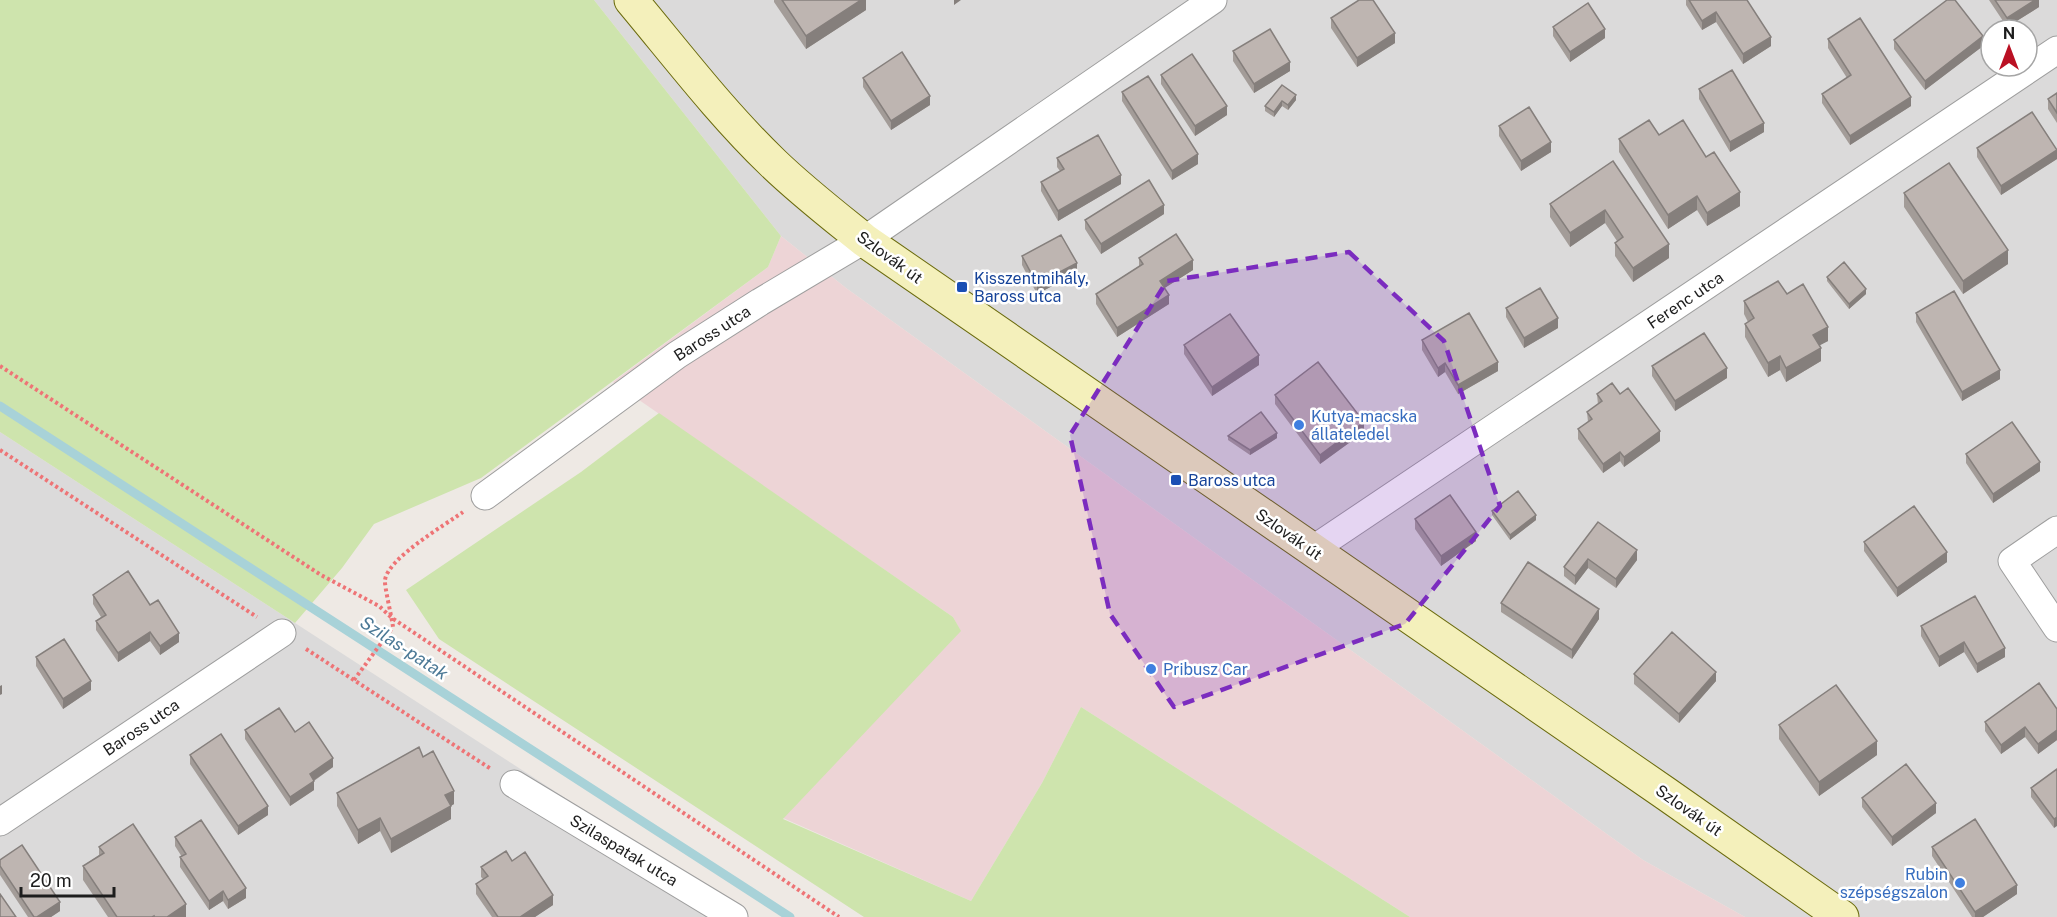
<svg xmlns="http://www.w3.org/2000/svg" width="2057" height="917" viewBox="0 0 2057 917" font-family="'Public Sans',sans-serif">
  <rect width="100%" height="100%" fill="#eee9e4"/>
  <!-- residential -->
  <path fill="#dbdada" fill-rule="evenodd" d="M594,0H2057V917H1745L1643,860L846,288L781,236ZM1991,30H2027V66H1991Z
    M0,432L295,623L749,917H0Z"/>
  <!-- commercial -->
  <path fill="#edd4d6" d="M781,236L846,288L1643,860L1745,917H1410L1081,707L1042,783L971,901L783,818L960,630L953,617L613,382L768,267Z"/>
  <!-- grass -->
  <path fill="#cee4ad" d="M0,0H594L781,236L768,267L481,478L374,524L342,568L295,623L0,432Z
    M659,413L953,617L961,631L783,819L971,901L1042,783L1081,707L1410,917H864L439,639L406,590L581,472Z"/>
  <g fill="none" stroke-linecap="round" stroke-linejoin="round">
    <!-- stream -->
    <path stroke="#a8d2d8" stroke-width="9" d="M0,406L790,917"/>
    <defs>
      <path id="minor" d="M485,496L677,355L760,302L864,240L1213,0
        M2057,530L2012,561L2057,628
        M1312,550L2057,50
        M514,784L734,917
        M0,822L282,633"/>
      <path id="secondary" d="M631,0C677,55 721,113 773,163C802,191 833,215 864,240L1665,793L1842,917"/>
    </defs>
    <!-- minor casing -->
    <use href="#minor" stroke="#9e9e9e" stroke-width="29"/>
    <!-- secondary casing -->
    <use href="#secondary" stroke="#6b6b0d" stroke-width="35"/>
    <!-- path -->
    <path stroke="#ee7476" stroke-width="4" stroke-dasharray="3 3" stroke-linecap="butt" d="M0,366L321,575L379,606L392,618L839,917
      M0,450L257,617
      M306,649L491,769
      M354,680L393,627C392,618 384,585 385,580C388,558 445,525 463,512"/>
    <!-- minor -->
    <use href="#minor" stroke="#fff" stroke-width="27"/>
    <!-- secondary -->
    <use href="#secondary" stroke="#f4f0bb" stroke-width="33"/>
  </g>
  <!-- wall -->
  <path fill="#a39c98" d="M774,0H866V10L806,49L774,2Z
    M1686,0H1747L1771,46L1743,64L1716,22L1702,30L1686,5Z
    M1989,0H2039V7L2007,27Z
    M1331,18L1395,43L1357,67L1331,28Z
    M1553,27L1605,38L1570,62L1553,36Z
    M1828,39L1911,106L1850,145L1822,103V94L1847,78L1828,48Z
    M1894,40L1983,46L1925,90L1894,49Z
    M1233,51L1290,71L1254,93L1233,61Z
    M1161,75L1227,115L1195,136L1161,84Z
    M863,78L930,105L891,130L863,87Z
    M1282,85L1296,100L1288,110L1282,106L1274,117L1265,111V106Z
    M1699,89L1764,132L1730,152L1699,99Z
    M1122,92L1198,164L1172,180L1122,101Z
    M2057,93V123L2048,109V99Z
    M1499,126L1551,152L1521,171L1499,136Z
    M1659,135L1706,157L1740,206L1707,226L1697,210L1668,229L1619,152V139Z
    M1977,148L2057,159L2001,195L1977,157Z
    M1057,158L1121,184L1058,221L1041,191V182L1060,171L1057,167Z
    M1613,161L1669,258L1633,282L1615,256V243L1617,241L1605,223L1570,247L1550,217V204Z
    M1904,193L2008,264L1963,294L1904,207Z
    M1164,214L1101,254L1085,229V220Z
    M1022,256L1077,273L1037,294L1022,265Z
    M1139,258L1193,270L1164,288L1169,304L1117,337L1096,304V294L1139,266Z
    M1827,277L1866,294L1849,309L1827,281Z
    M1787,294L1828,341L1819,345L1821,361L1786,382L1780,370L1768,377L1745,337V324L1748,322L1744,314V301Z
    M1506,308L1558,328L1524,348L1506,317Z
    M1916,313L2000,379L1962,401L1916,322Z
    M1422,340L1498,371L1458,394L1445,372L1438,377L1422,350Z
    M1184,345L1259,365L1212,396L1184,354Z
    M1652,366L1727,378L1675,411L1652,376Z
    M1597,394H1620L1660,441L1624,467L1620,461L1603,473L1578,439V429L1588,422L1587,412L1598,405Z
    M1275,395L1364,432L1320,464L1275,404Z
    M1228,436L1277,438L1250,455L1228,440Z
    M1966,454L2040,471L1993,503L1966,463Z
    M1492,511L1536,520L1510,540L1492,515Z
    M1415,519L1476,541L1441,566L1415,529Z
    M1598,522L1637,560L1616,588L1588,568L1575,585L1564,576V567Z
    M1864,542L1947,562L1897,597L1864,551Z
    M93,595L150,605L179,642L160,655L150,641L118,662L96,630V621L101,617L93,604Z
    M1501,603L1599,619L1572,659L1501,612Z
    M1921,626L2005,657L1977,673L1964,652L1939,667L1921,636Z
    M36,657L91,690L63,709L36,666Z
    M1634,674L1716,681L1679,723L1634,684Z
    M2057,709V740L2038,754L2025,737L2001,754L1985,731V722Z
    M1779,725L1877,755L1819,796L1779,739Z
    M245,730L295,732L333,767L314,781V790L290,806L245,739Z
    M190,755L268,815L238,835L190,764Z
    M423,757L454,804L451,806V819L391,853L380,831L358,844L337,806V793Z
    M2057,769L2054,828L2031,797V788Z
    M1862,798L1936,813L1892,846L1862,807Z
    M175,837L246,898L228,909L223,901L209,910L180,867V857H182L175,846Z
    M99,847L186,917H108L83,880V866L99,855Z
    M1932,847L2017,894L1983,917H1972L1932,856Z
    M0,860L60,911L51,917H28L0,875Z
    M512,861L553,905L535,917H492L476,894V884L483,879L481,877V867Z"/>
  <!-- shaded-wall -->
  <path fill="#857f7c" d="M861,0H866V10L806,49V36Z
    M954,0H961L954,5Z
    M2035,0H2039V7L2007,27V18Z
    M1716,12V22L1702,30V21Z
    M1605,29V38L1570,62V52Z
    M1395,33V43L1357,67V58Z
    M1983,36V46L1925,90V81Z
    M1771,37V46L1743,64V54Z
    M1290,62V71L1254,93V84Z
    M1296,95V100L1288,110V105Z
    M930,96V105L891,130V121Z
    M1911,97V106L1850,145V136Z
    M1282,101V106L1274,117V112Z
    M1227,106V115L1195,136V126Z
    M1764,123V132L1730,152V142Z
    M1551,142V152L1521,171V161Z
    M2057,150V159L2001,195V186Z
    M1198,154V164L1172,180V171Z
    M1121,175V184L1058,221V211Z
    M1740,192V206L1707,226V213Z
    M1697,196V210L1668,229V215Z
    M1164,205V214L1101,254V244Z
    M1605,210V223L1570,247V233Z
    M1669,244V258L1633,282V268Z
    M2008,250V264L1963,294V281Z
    M1193,260V270L1160,291V281Z
    M1077,263V273L1037,294V284Z
    M1866,289V294L1849,309V304Z
    M1169,295V304L1117,337V328Z
    M1558,318V328L1524,348V338Z
    M1828,327V341L1813,349V335Z
    M1821,348V361L1786,382V368Z
    M1259,355V365L1212,396V387Z
    M1780,356V370L1768,377V363Z
    M1498,362V371L1458,394V385Z
    M1445,363V372L1438,377V368Z
    M1727,368V378L1675,411V401Z
    M2000,370V379L1962,401V392Z
    M1364,422V432L1320,464V455Z
    M1660,431V441L1624,467V457Z
    M1277,433V438L1250,455V450Z
    M1620,452V461L1603,473V464Z
    M2040,462V471L1993,503V494Z
    M1536,515V520L1510,540V535Z
    M1476,532V541L1441,566V556Z
    M1637,550V560L1616,588V579Z
    M1947,552V562L1897,597V588Z
    M1588,559V568L1575,585V576Z
    M1599,609V619L1572,659V650Z
    M150,632V641L118,662V653Z
    M179,633V642L160,655V646Z
    M1964,642V652L1939,667V657Z
    M2005,648V657L1977,673V664Z
    M1716,672V681L1679,723V714Z
    M91,681V690L63,709V699Z
    M2,685V694L0,695V686Z
    M2025,727V737L2001,754V745Z
    M2057,730V740L2038,754V744Z
    M1877,741V755L1819,796V782Z
    M333,758V767L310,783V774Z
    M314,781V790L290,806V797Z
    M454,791V804L445,809V795Z
    M1936,803V813L1892,846V837Z
    M268,806V815L238,835V826Z
    M451,806V819L391,853V839Z
    M2057,817V826L2054,828V819Z
    M380,818V831L358,844V830Z
    M2017,885V894L1983,917H1975V912Z
    M246,888V898L228,909V900Z
    M223,891V901L209,910V901Z
    M553,895V905L535,917H520Z
    M60,902V911L51,917H37Z
    M186,904V917H167Z"/>
  <!-- building -->
  <path fill="#beb5b1" stroke="#857f7c" stroke-width="1.5" d="M782,0H861L806,36Z
    M1359,0H1373L1395,33L1357,58L1331,18Z
    M1689,0H1747L1771,37L1743,54L1716,12L1702,21Z
    M1947,0H1955L1983,36L1925,81L1894,40Z
    M1995,0H2035L2007,18Z
    M1588,3L1605,29L1570,52L1553,27Z
    M1860,18L1911,97L1850,136L1822,94L1851,75L1828,39Z
    M1270,29L1290,62L1254,84L1233,51Z
    M902,52L930,96L891,121L863,78Z
    M1192,54L1227,106L1195,126L1161,75Z
    M1732,70L1764,123L1730,142L1699,89Z
    M1148,76L1198,154L1172,171L1122,92Z
    M1282,85L1296,95L1288,105L1282,101L1274,112L1265,106Z
    M2057,93V113L2048,99Z
    M1529,107L1551,142L1521,161L1499,126Z
    M2032,112L2057,150L2001,186L1977,148Z
    M1649,120L1659,135L1683,120L1706,157L1714,152L1740,192L1707,213L1697,196L1668,215L1619,139Z
    M1098,135L1121,175L1058,211L1041,182L1064,169L1057,158Z
    M1613,161L1669,244L1633,268L1615,243L1623,237L1605,210L1570,233L1550,204Z
    M1949,163L2008,250L1963,281L1904,193Z
    M1149,180L1164,205L1101,244L1085,220Z
    M1176,234L1193,260L1160,281L1169,295L1117,328L1096,294L1143,264L1139,258Z
    M1061,235L1077,263L1037,284L1022,256Z
    M1844,262L1866,289L1849,304L1827,277Z
    M1778,281L1787,294L1803,284L1828,327L1813,335L1821,348L1786,368L1780,356L1768,363L1745,324L1754,318L1744,301Z
    M1540,288L1558,318L1524,338L1506,308Z
    M1954,291L2000,370L1962,392L1916,313Z
    M1469,313L1498,362L1458,385L1445,363L1438,368L1422,340Z
    M1230,314L1259,355L1212,387L1184,345Z
    M1704,333L1727,368L1675,401L1652,366Z
    M1318,362L1364,422L1320,455L1275,395Z
    M1612,383L1620,394L1628,388L1660,431L1624,457L1620,452L1603,464L1578,429L1592,419L1587,412L1602,401L1597,394Z
    M1261,412L1277,433L1250,450L1228,436Z
    M2012,422L2040,462L1993,494L1966,454Z
    M1518,491L1536,515L1510,535L1492,511Z
    M1450,495L1476,532L1441,556L1415,519Z
    M1914,506L1947,552L1897,588L1864,542Z
    M1598,522L1637,550L1616,579L1588,559L1575,576L1564,567Z
    M1528,562L1599,609L1572,650L1501,603Z
    M128,571L150,605L158,600L179,633L160,646L150,632L118,653L96,621L106,615L93,595Z
    M1975,596L2005,648L1977,664L1964,642L1939,657L1921,626Z
    M1672,632L1716,672L1679,714L1634,674Z
    M64,639L91,681L63,699L36,657Z
    M2039,683L2057,709V730L2038,744L2025,727L2001,745L1985,722Z
    M1836,685L1877,741L1819,782L1779,725Z
    M279,708L295,732L309,722L333,758L310,774L314,781L290,797L245,730Z
    M221,734L268,806L238,826L190,755Z
    M419,747L423,757L433,751L454,791L445,795L451,806L391,839L380,818L358,830L337,793Z
    M1906,764L1936,803L1892,837L1862,798Z
    M2057,769V817L2054,819L2031,788Z
    M1975,819L2017,885L1975,912L1932,847Z
    M201,820L246,888L228,900L223,891L209,901L180,857L186,854L175,837Z
    M133,824L186,904L167,917H154V916L152,917H117L83,866L104,853L99,847Z
    M22,845L60,902L37,917H34L0,866V860Z
    M506,851L512,861L525,852L553,895L520,917H498L476,884L488,876L481,867Z
    M0,894L16,917H0Z"/>
  <!-- marked area -->
  <path fill="#7b2cbf" fill-opacity="0.2" stroke="#7b2cbf" stroke-width="4.5" stroke-dasharray="12 8" stroke-linejoin="round" d="M1349,252L1444,341L1500,506L1405,624L1174,707L1110,614L1070,435L1167,281Z"/>
  <!-- markers -->
  <g fill="#1a4fb4" stroke="#fff" stroke-width="2">
    <rect x="956" y="281" width="12" height="12" rx="3"/>
    <rect x="1170" y="474" width="12" height="12" rx="3"/>
  </g>
  <g fill="#3f7fe0" stroke="#fff" stroke-width="2">
    <circle cx="1299" cy="425" r="6"/>
    <circle cx="1151" cy="669" r="6"/>
    <circle cx="1960" cy="883" r="6"/>
  </g>
  <g text-anchor="middle" stroke-width="5" stroke-linejoin="round" paint-order="stroke">
    <!-- street labels -->
    <g font-size="16" fill="#1d1d1d" stroke="#fff">
      <text transform="translate(890 257) rotate(36)" y="6">Szlovák út</text>
      <text transform="translate(1685 300) rotate(-34)" y="6">Ferenc utca</text>
      <text transform="translate(712 333) rotate(-33)" y="6">Baross utca</text>
      <text transform="translate(1289 534) rotate(35)" y="6">Szlovák út</text>
      <text transform="translate(141 727) rotate(-34)" y="6">Baross utca</text>
      <text transform="translate(1689 810) rotate(35)" y="6">Szlovák út</text>
      <text transform="translate(624 850) rotate(31)" y="6">Szilaspatak utca</text>
    </g>
    <!-- transit labels -->
    <g font-size="16" fill="#164399" stroke="#fff" text-anchor="start">
      <text x="974" y="284">Kisszentmihály,<tspan x="974" dy="18">Baross utca</tspan></text>
      <text x="1188" y="486">Baross utca</text>
    </g>
    <!-- shop labels -->
    <g font-size="16" fill="#366cbe" stroke="#fff" text-anchor="start">
      <text x="1311" y="422">Kutya-macska<tspan x="1311" dy="18">állateledel</tspan></text>
      <text x="1163" y="675">Pribusz Car</text>
      <text x="1948" y="880" text-anchor="end">Rubin<tspan x="1948" dy="18">szépségszalon</tspan></text>
    </g>
    <!-- water labels -->
    <g font-size="18" font-style="italic" fill="#4c7996" stroke="#fff">
      <text transform="translate(404 648) rotate(33)" y="6">Szilas-patak</text>
    </g>
  </g>
  <!-- north arrow -->
  <g transform="translate(2009 48)"><circle r="28" fill="#ffffff" stroke="#a5a5a5" stroke-width="1.5"/>
  <path d="M0-4.5L10 22L0 15L-10 22Z" fill="#ba1023"/>
  <text y="-9" font-size="16" font-weight="bold" text-anchor="middle" fill="#1d1d1d">N</text>
  </g>
  <!-- scale -->
  <path d="M21 887v9h93v-9" fill="none" stroke="#1d1d1d" stroke-width="3"/>
  <text x="30" y="887" font-size="18" fill="#1d1d1d" stroke="#ffffff" stroke-width="4.5" paint-order="stroke">20 m</text>
</svg>
